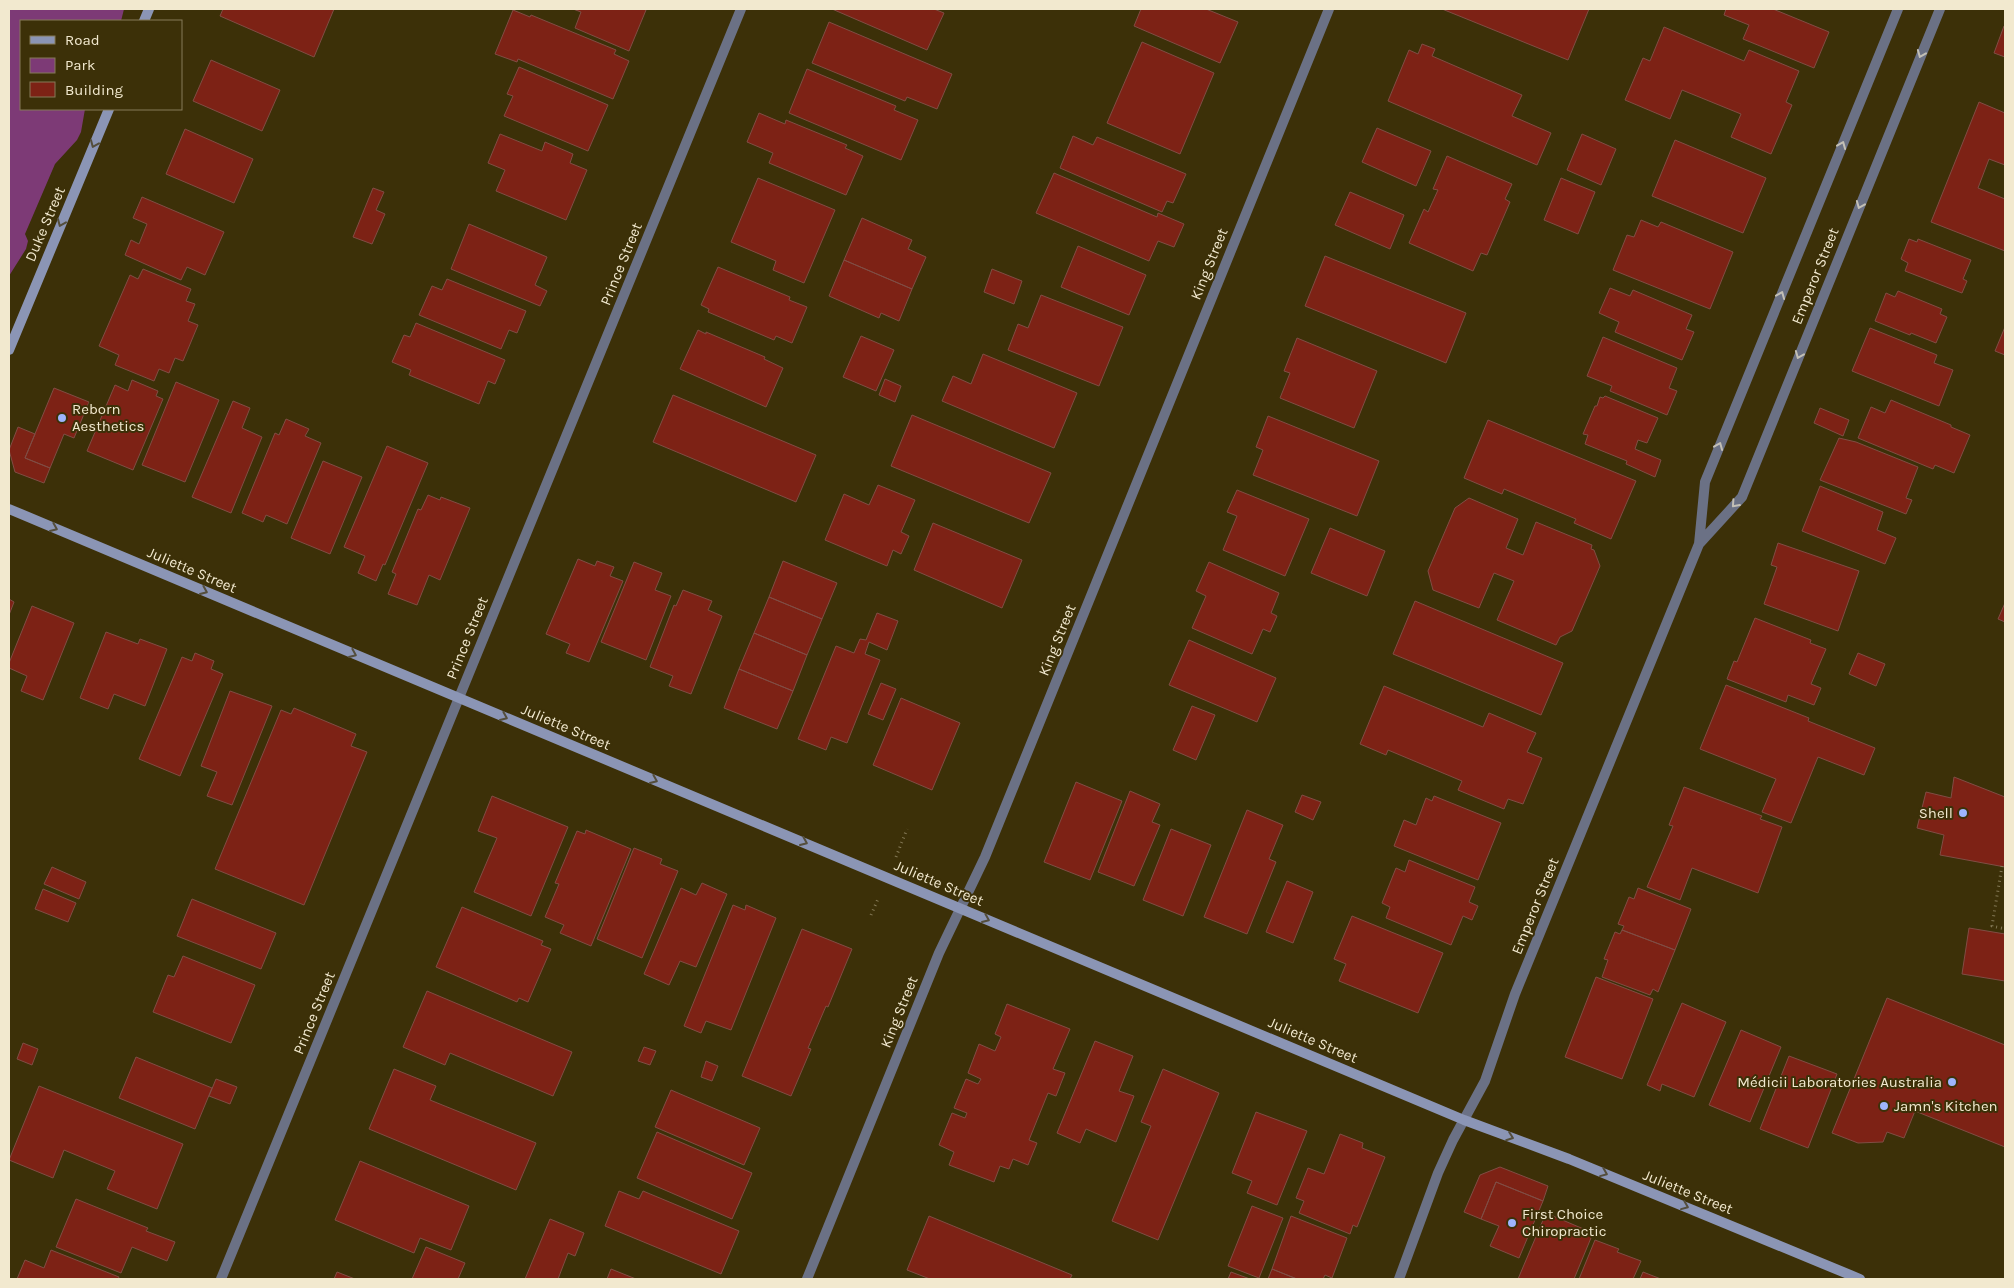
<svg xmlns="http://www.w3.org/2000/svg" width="2014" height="1288" viewBox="0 0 2014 1288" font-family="Karla,sans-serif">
  <rect width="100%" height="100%" fill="#3c3008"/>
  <!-- green -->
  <path fill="#7d3a76" d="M9,9H124L121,21H21V109H85L81,132L77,140L55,164L25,234L28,241L26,249L9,276Z"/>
  <!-- building -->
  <path fill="#7d2215" stroke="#804d44" d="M223,9H334L314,57L220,16Z
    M573,9H643L646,10L629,51L575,28L581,12Z
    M832,9H934L944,13L927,50Z
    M1141,9H1206L1238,22L1220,63L1134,26Z
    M1442,9H1589L1568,60Z
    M1726,9H1773L1829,32L1814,68L1743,39L1749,25L1724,15Z
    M513,10L530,17L531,15L616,50L614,54L629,61L613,99L518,59L517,62L495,54Z
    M829,22L952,74L937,109L907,97L905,101L812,63Z
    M2004,26L2005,27V57L1994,53Z
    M1664,27L1744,61L1749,50L1799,71L1786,102L1792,105L1771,154L1731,137L1741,114L1682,90L1670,119L1625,100L1643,58L1650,61Z
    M1142,42L1214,73L1180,154L1107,123Z
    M1422,44L1435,49L1432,56L1522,95L1512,116L1551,133L1537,165L1388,101L1409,50L1418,54Z
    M211,60L280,90L262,131L193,101Z
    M519,67L608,105L588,151L504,116L513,96L507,94Z
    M807,69L896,106L894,110L918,120L901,160L789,113Z
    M1979,102L2005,113V165L1989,159L1978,188L2005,199V251L1931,222Z
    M759,113L785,124L786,120L847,145L845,148L863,156L846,195L769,163L773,153L747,142Z
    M1377,128L1431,151L1416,186L1362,162Z
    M185,129L253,159L234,203L166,174Z
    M500,134L542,151L545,142L573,154L570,163L587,170L566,220L496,191L505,170L488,163Z
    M1582,134L1616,149L1601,185L1567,170Z
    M1073,136L1093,145L1097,137L1186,174L1173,203L1167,201L1162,212L1060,168Z
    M1675,140L1766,178L1743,233L1652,196Z
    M1447,156L1512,184L1505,199L1510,202L1487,255L1481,253L1473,271L1409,243L1424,209L1428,212L1438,190L1433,189Z
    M1054,173L1157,217L1158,213L1184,224L1174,247L1158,241L1149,261L1036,213Z
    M758,178L835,210L804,283L773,270L776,261L731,242Z
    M1561,178L1595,192L1578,234L1544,220Z
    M373,188L384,192L376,210L385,214L372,244L353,237Z
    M1350,192L1404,215L1390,249L1335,225Z
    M142,197L224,232L205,275L187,267L181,280L125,255L131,240L139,244L147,224L133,218Z
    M862,218L912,240L908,249L926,257L912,289L844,260Z
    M1641,220L1658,227L1661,222L1733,252L1710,309L1613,270L1627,235L1634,237Z
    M469,224L547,257L535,285L547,291L540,306L451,269Z
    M1909,239L1917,242L1918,239L1971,260L1963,279L1967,281L1962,293L1905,271L1908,263L1901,259Z
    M1078,246L1146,275L1129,315L1061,287Z
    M1325,256L1466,313L1446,363L1305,306Z
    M844,260L912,289L899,321L881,313L879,318L829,296Z
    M718,267L790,297L789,300L807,307L792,343L776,336L774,340L708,312L709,309L701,305Z
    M143,269L191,289L186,301L195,304L188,321L198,325L183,361L175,358L169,373L159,369L154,381L115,365L119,355L99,346L130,275L138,279Z
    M992,269L1022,281L1014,304L984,292Z
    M447,279L526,311L517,333L509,330L501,349L419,315L432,286L442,290Z
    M1610,288L1630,296L1633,290L1692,315L1686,329L1694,332L1682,360L1615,332L1619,322L1599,313Z
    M1898,291L1942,309L1940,314L1947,317L1936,343L1911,333L1910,335L1875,321L1886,293L1895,297Z
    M1041,295L1123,327L1099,386L1008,350L1018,324L1028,328Z
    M416,323L505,360L495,384L488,381L479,404L409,375L411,370L392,362L404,335L410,337Z
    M2005,327V355L1995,351Z
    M1870,328L1937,355L1934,363L1953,370L1939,406L1852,371Z
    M698,330L706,334V332L765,357L764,359L783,368L766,407L680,369Z
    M861,336L894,350L876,391L843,377Z
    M1603,337L1677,368L1669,388L1677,391L1667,415L1610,391L1612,386L1587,376Z
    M1297,338L1377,371L1354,428L1280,398L1290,373L1284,371Z
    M983,354L1077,393L1054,448L942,401L953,376L971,384Z
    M885,379L901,386L895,402L879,395Z
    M132,380L158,391L156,396L163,399L133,470L87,451L115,385L128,391Z
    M176,382L219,400L185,482L142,465Z
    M54,388L89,402L74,438L64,434L50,468L25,458Z
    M673,395L816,455L796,502L653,442Z
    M1605,396L1658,418L1647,443L1638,440L1635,449L1661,460L1655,477L1626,464L1627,461L1585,444L1588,435L1583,434L1595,406H1597L1600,397L1603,398Z
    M1891,400L1951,425V427L1970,435L1954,473L1935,465L1933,469L1858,438L1871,407L1885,413Z
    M233,401L250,408L242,428L262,437L231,513L192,497Z
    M1820,408L1849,420L1843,436L1814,423Z
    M912,415L1051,473L1029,523L891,466Z
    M1268,416L1379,461L1357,516L1253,475L1263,450L1256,447Z
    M286,419L309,429L305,436L321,443L287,524L266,515L263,522L242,513L275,433L279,435Z
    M1488,420L1636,481L1611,539L1574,523L1576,519L1504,489L1502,494L1464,478Z
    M18,427L35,434L25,458L50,468L44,483L15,472L9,450Z
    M1839,438L1856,442L1918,467L1906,498L1912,500L1906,514L1820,480Z
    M387,446L428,463L385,565L383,564L376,581L358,573L365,556L344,547Z
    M323,461L362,477L330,554L291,538Z
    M878,485L915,500L901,532L909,536L901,554L893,550L887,566L825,540L844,494L869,505Z
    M1820,486L1883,512L1877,530L1896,538L1885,564L1802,531Z
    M1237,490L1309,519L1285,576L1223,550L1237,516L1227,512Z
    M428,495L440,500L441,497L470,508L440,580L429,575L417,605L388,594L396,574L392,572L418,509L421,510Z
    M1469,498L1518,519L1506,548L1523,555L1536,522L1592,545L1591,549L1594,550L1600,566L1572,631L1560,637L1556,645L1497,620L1514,581L1494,573L1479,608L1433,590L1428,571L1455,508Z
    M933,523L1022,560L1002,608L914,570Z
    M1330,528L1385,551L1367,596L1311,573Z
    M1778,543L1859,571L1838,631L1764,604L1777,567L1771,565Z
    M578,559L595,566L597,561L614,567L610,576L623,581L589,662L566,653L570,644L546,634Z
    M783,561L837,583L822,619L769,597Z
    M634,562L662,573L655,590L671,596L646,660L601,642Z
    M1209,562L1279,593L1271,613L1277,616L1270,632L1263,629L1252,654L1192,628L1206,596L1196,591Z
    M683,590L712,601L708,610L722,616L691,694L669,686L673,676L650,667L674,605L676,606Z
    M769,597L822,619L807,655L754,633Z
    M9,599L14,602L9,615Z
    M1415,601L1563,663L1541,715L1393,654Z
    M2005,603V622L1998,619Z
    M32,606L74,623L43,700L21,691L27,676L9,668V663Z
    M877,613L898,621L887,650L869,642L865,654L880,660L847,743L831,737L826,750L798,739L836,646L854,653L860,639L866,640Z
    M1755,618L1811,640L1810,643L1826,649L1811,684L1821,688L1814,705L1788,695L1786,702L1727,679L1734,661L1737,662Z
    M106,632L138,644L140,639L167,649L145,706L114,694L108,709L80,698Z
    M754,633L807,655L793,691L739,669Z
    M1189,640L1276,678L1257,722L1169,685Z
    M195,653L214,661L211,669L223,674L180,776L139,759L182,657L192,661Z
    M1858,653L1885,664L1876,686L1849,674Z
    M739,669L793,691L777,729L724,708Z
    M881,683L896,689L883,720L868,714Z
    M1726,685L1809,718L1808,721L1875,748L1864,775L1818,757L1791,823L1762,812L1776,779L1700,749Z
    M1384,686L1483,727L1489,713L1536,733L1527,752L1542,758L1523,804L1508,799L1504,809L1458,790L1462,781L1388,750L1386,755L1360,744Z
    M230,691L272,706L232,805L207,796L217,772L201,766Z
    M901,698L960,723L932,790L873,765Z
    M1192,706L1215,715L1196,760L1173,750Z
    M294,708L356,734L351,746L367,752L304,905L215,869L281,710L291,714Z
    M1954,777L2005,797V867L1940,855L1944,835L1917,828L1926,792L1951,798Z
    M1076,782L1122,801L1090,880L1044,862Z
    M1684,787L1762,816L1760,819L1782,827L1758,893L1692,868L1680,900L1647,887L1673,826L1669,825Z
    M1130,791L1160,804L1152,822L1160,825L1134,886L1098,872Z
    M1302,795L1321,802L1313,820L1295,812Z
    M492,796L568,827L531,916L474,892L497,838L478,831Z
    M1434,796L1501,823L1478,880L1394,846L1404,820L1416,825L1426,798L1432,801Z
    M1247,810L1283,825L1269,859L1276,862L1247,934L1204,917Z
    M1171,829L1211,845L1183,916L1143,900Z
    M586,830L631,849L591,946L560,933L564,925L545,917L559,884L555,883L577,831L585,834Z
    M634,848L662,859L660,864L678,871L642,958L597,939Z
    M1409,860L1475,887L1469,902L1478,906L1472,920L1463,916L1451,945L1386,918L1390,907L1382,903L1396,868L1405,872Z
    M52,867L86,882L79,899L44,884Z
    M1287,881L1313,892L1293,943L1266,932Z
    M702,883L727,894L696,967L680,961L669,985L644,974L681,888L696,895Z
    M1638,888L1691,909L1675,950L1622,930L1624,926L1618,924L1629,897L1634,899Z
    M43,889L76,903L68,922L35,909Z
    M192,899L276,933L261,969L177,936Z
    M733,905L745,910L746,905L776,918L731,1030L706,1021L701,1033L684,1026Z
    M462,907L543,941L541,945L551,949L528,1002L519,998L517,1002L436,967Z
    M1352,916L1443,953L1418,1013L1339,981L1346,964L1334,959Z
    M1969,928L2005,934V981L1962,974Z
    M802,929L852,949L828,1007L826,1006L808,1048L811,1049L791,1096L742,1076Z
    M1622,930L1675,950L1658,992L1653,989L1650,995L1602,977L1608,960L1604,959L1615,932L1620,934Z
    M183,956L255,985L231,1043L153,1012L168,975L174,977Z
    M1596,977L1653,999L1622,1079L1565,1057Z
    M427,991L572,1052L553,1096L450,1053L445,1065L403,1047Z
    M1887,998L2005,1045V1147L1915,1111L1904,1138L1887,1132L1883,1142L1858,1143L1832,1133Z
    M1682,1003L1726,1022L1694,1097L1662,1084L1660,1091L1647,1085Z
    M1007,1004L1070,1029L1053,1069L1065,1073L1056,1096L1048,1093L1029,1140L1037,1143L1028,1165L1013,1159L1009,1169L1000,1166L994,1182L949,1165L954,1152L939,1145L952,1113L965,1118L967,1113L954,1108L966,1079L978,1084L981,1079L968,1073L979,1044L995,1051L1001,1037L995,1034Z
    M1741,1030L1781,1047L1750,1122L1709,1105Z
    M1095,1041L1133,1056L1119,1091L1134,1096L1116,1142L1086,1129L1080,1143L1057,1133Z
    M23,1043L38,1049L32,1065L17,1059Z
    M644,1047L656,1051L650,1065L638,1061Z
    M1789,1056L1837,1074L1808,1148L1760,1129Z
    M136,1057L212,1088L195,1129L119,1098Z
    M706,1061L718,1066L712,1081L701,1077Z
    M394,1069L436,1086L430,1100L536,1143L516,1190L369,1129Z
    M1163,1069L1219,1093L1158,1240L1112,1221L1151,1126L1141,1122Z
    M216,1079L237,1087L230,1104L209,1096Z
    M39,1086L183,1144L157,1209L107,1189L115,1171L64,1150L53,1178L9,1160Z
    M671,1090L760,1128L744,1165L655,1127Z
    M1256,1112L1307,1131L1277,1205L1247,1193L1252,1181L1232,1173Z
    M657,1132L752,1173L732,1219L637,1178Z
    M1340,1134L1363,1143L1362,1148L1385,1157L1357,1227L1353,1225L1350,1234L1299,1213L1304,1201L1296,1198L1308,1168L1324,1174Z
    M360,1161L469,1206L451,1250L420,1238L414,1253L335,1220Z
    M1500,1167L1548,1186L1543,1201L1496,1182L1481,1219L1464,1212L1480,1175Z
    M1496,1182L1543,1201L1519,1258L1490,1246L1499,1226L1481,1219Z
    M619,1191L639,1199L643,1191L739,1231L721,1274L605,1226Z
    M76,1199L148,1228L146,1231L175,1242L167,1261L132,1247L121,1273L56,1247Z
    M1252,1206L1283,1218L1259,1278L1228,1266Z
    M1546,1213L1593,1233L1574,1279H1518Z
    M929,1216L1072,1275L1070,1279H930L907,1270Z
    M1291,1216L1347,1238L1332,1278L1325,1275L1323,1279H1297L1272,1269Z
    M550,1219L584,1233L575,1256L568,1253L558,1279H525Z
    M1595,1240L1619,1249L1617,1252L1641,1261L1633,1279H1579Z
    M426,1247L465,1263L458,1279H412Z
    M51,1250L119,1277L118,1279H17L25,1260L44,1268Z
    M611,1269L636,1279H607Z
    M1272,1269L1297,1279H1268Z
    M337,1272L355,1279H334Z
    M1231,1272L1250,1279H1228Z
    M1643,1272L1661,1279H1640Z"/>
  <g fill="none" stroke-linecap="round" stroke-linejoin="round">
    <!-- path -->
    <path stroke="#837855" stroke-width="3" stroke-dasharray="1 4" stroke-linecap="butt" d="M896,857L907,829
      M2002,866L1992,926L2005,929
      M871,915L878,899"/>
    <!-- minor -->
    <path stroke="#6b7185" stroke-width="10" d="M1699,544L1742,497L1940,9
      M221,1279L741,9
      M807,1279L939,953L985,857L1329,9
      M1399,1279L1438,1173L1453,1140L1485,1081L1515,994L1699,544L1705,482L1898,9"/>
    <!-- secondary -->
    <path stroke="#8b95b5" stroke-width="10" d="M144,21L149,9
      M9,350L109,109
      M9,509L1464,1120L1569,1159L1860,1279"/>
  </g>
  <!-- one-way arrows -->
  <defs><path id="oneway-chevron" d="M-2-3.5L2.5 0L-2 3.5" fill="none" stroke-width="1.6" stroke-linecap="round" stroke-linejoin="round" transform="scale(1.25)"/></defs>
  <g stroke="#c3bfb5">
    <use href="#oneway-chevron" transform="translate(1921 54) rotate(112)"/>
    <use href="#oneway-chevron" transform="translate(1842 145) rotate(-68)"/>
    <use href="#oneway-chevron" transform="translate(1860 205) rotate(112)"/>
    <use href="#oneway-chevron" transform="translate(1781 295) rotate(-68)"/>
    <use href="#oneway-chevron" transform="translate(1799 355) rotate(112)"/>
    <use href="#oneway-chevron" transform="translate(1719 446) rotate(-68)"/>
    <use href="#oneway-chevron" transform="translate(1735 504) rotate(132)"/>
  </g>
  <g stroke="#544e3c">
    <use href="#oneway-chevron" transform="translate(94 144) rotate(113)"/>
    <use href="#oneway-chevron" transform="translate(61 223) rotate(113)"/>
    <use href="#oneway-chevron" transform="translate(54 528) rotate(23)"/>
    <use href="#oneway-chevron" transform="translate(204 591) rotate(23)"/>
    <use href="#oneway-chevron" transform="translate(353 654) rotate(23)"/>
    <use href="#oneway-chevron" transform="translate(504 717) rotate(23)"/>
    <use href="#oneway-chevron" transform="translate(654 780) rotate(23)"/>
    <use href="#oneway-chevron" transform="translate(804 842) rotate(23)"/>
    <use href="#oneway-chevron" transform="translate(986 919) rotate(23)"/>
    <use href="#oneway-chevron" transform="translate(1510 1137) rotate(20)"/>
    <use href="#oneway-chevron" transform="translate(1604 1173) rotate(22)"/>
    <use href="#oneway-chevron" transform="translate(1685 1206) rotate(22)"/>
  </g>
  <!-- markers -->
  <g fill="#9eb4fd" stroke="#3c3008" stroke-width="2">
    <circle cx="62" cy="418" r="5"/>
    <circle cx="1963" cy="813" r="5"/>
    <circle cx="1952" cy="1082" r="5"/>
    <circle cx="1884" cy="1106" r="5"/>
    <circle cx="1512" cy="1223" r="5"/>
  </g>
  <g text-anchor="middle" stroke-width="4" stroke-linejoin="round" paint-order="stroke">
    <!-- street labels -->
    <g font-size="15" fill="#f2e9cf" stroke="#3c3008">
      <text transform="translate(45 224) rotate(-67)" y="5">Duke Street</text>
      <text transform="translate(621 264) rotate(-68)" y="5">Prince Street</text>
      <text transform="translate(1209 264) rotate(-68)" y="5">King Street</text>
      <text transform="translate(1815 276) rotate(-68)" y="5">Emperor Street</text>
      <text transform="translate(192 570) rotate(23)" y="5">Juliette Street</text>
      <text transform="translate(467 638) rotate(-68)" y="5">Prince Street</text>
      <text transform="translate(1057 640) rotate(-68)" y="5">King Street</text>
      <text transform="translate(566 727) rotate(23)" y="5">Juliette Street</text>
      <text transform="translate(939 883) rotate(23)" y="5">Juliette Street</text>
      <text transform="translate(1535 906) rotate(-68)" y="5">Emperor Street</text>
      <text transform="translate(899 1012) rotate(-68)" y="5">King Street</text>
      <text transform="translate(314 1013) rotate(-68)" y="5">Prince Street</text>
      <text transform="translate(1313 1040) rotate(23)" y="5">Juliette Street</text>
      <text transform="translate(1688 1192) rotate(22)" y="5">Juliette Street</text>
    </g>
    <!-- poi labels -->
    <g font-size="15" fill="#f2e9cf" stroke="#3c3008" text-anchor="start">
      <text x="72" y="414">Reborn<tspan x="72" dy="17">Aesthetics</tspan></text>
      <text x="1953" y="818" text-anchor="end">Shell</text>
      <text x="1942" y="1087" text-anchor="end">Médicii Laboratories Australia</text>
      <text x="1894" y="1111">Jamn's Kitchen</text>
      <text x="1522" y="1219">First Choice<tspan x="1522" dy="17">Chiropractic</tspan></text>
    </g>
  </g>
  <!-- border -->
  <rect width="2014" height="1288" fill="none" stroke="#f2e9cf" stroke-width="20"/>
  <!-- legend -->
  <rect x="20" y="20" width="162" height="90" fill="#3c3008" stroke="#857a58"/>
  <rect x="30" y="36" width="25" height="8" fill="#8b95b5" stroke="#857a58"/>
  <text x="65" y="45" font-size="15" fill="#f2e9cf">Road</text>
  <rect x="30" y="58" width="25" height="15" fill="#7d3a76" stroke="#857a58"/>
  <text x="65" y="70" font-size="15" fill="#f2e9cf">Park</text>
  <rect x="30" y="82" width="25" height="15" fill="#7d2215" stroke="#857a58"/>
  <text x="65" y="95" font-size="15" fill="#f2e9cf">Building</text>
</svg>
